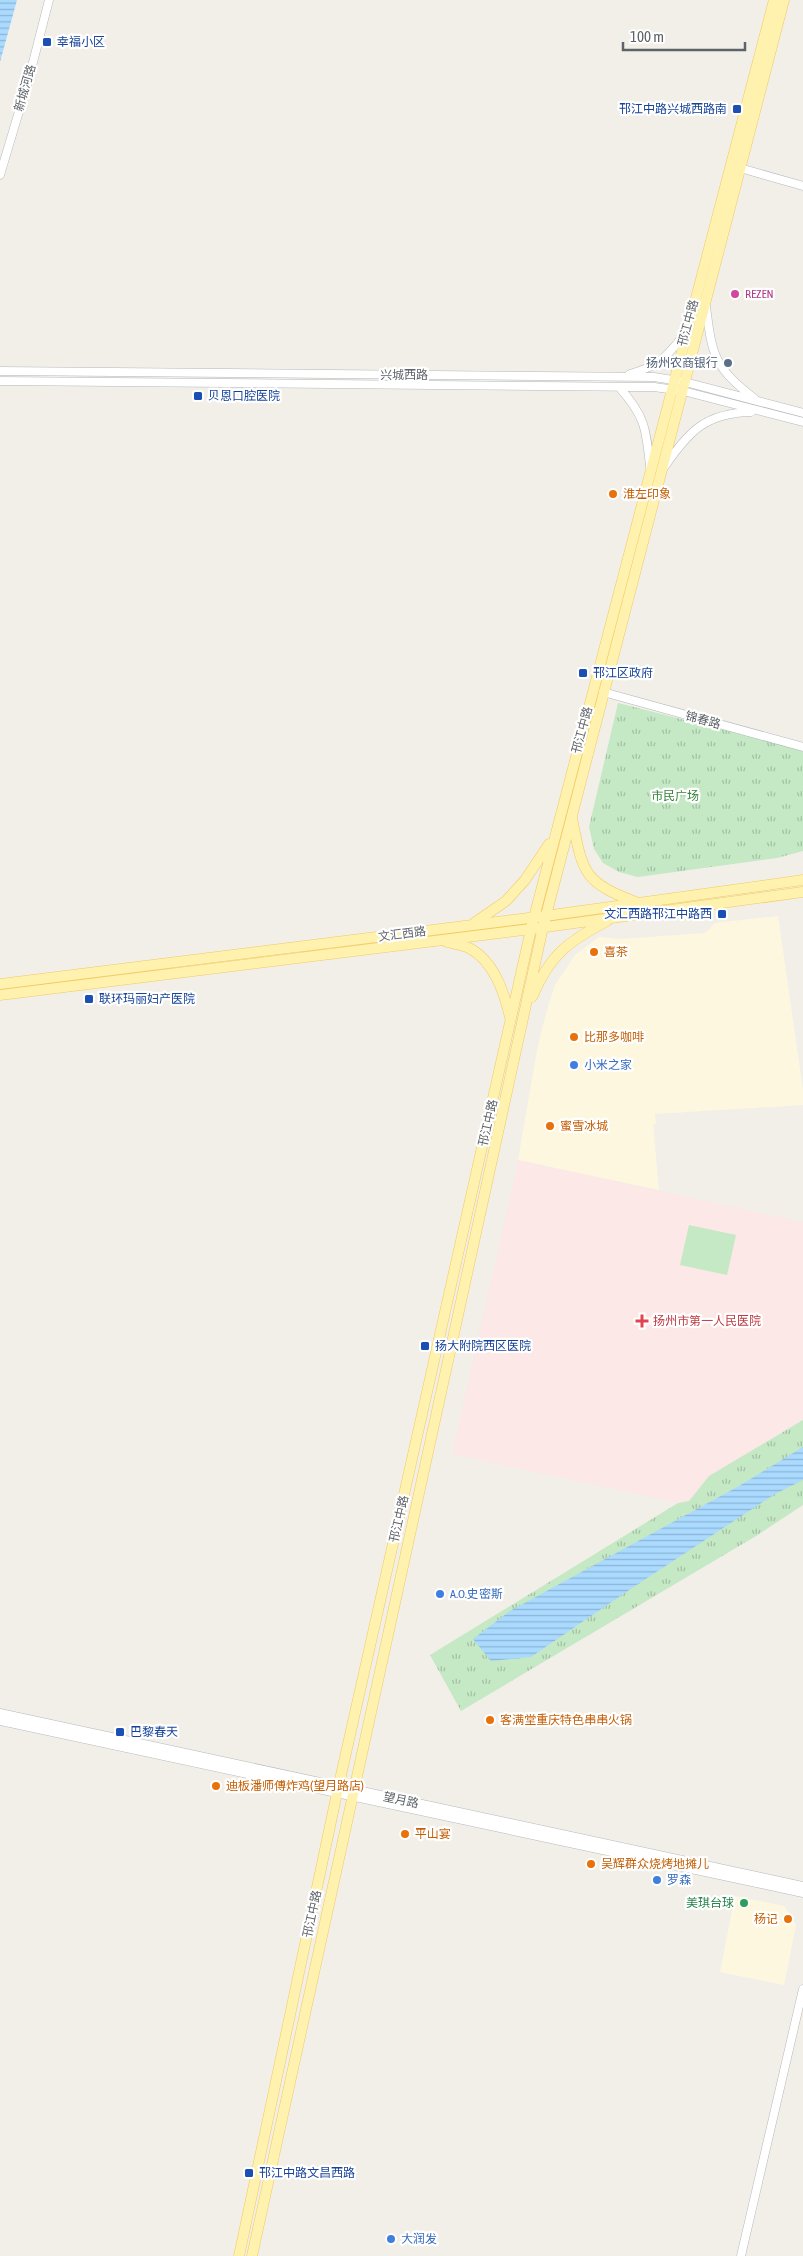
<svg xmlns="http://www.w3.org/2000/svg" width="803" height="2256" viewBox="0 0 803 2256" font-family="'Asap Condensed','Noto Sans SC',sans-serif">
  <defs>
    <pattern id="park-tufts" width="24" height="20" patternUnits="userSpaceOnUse" patternTransform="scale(1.25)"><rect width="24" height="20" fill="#c5e8c5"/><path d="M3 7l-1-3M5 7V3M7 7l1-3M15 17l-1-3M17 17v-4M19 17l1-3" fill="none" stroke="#a3c0a4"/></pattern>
    <pattern id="water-rules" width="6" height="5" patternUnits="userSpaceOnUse" patternTransform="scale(1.25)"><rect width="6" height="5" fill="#aadaff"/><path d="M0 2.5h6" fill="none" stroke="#8eb4d2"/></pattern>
  </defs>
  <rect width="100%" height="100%" fill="#f1efe8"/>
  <!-- commercial -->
  <path fill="#fef7e0" d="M778,916L803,1090V1105L655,1114L656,1124L653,1125L659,1190L518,1160L537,1050L547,1010L555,985L575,955L599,937L621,939L705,933L715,923Z
    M735,1896L784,1906L796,1925L784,1985L720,1972Z"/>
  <!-- medical -->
  <path fill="#fce8e6" d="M518,1160L803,1222V1420L709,1476L689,1501L678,1503L452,1454Z"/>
  <!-- grass -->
  <path fill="#c5e8c5" d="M689,1225L736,1235L727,1275L680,1265Z"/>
  <!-- park -->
  <path fill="url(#park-tufts)" d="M618,703L803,750V851L777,858L638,877L619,872L603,863L594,849L589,827Z
    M803,1420V1505L756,1536L461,1711L430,1655L678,1503L689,1501L709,1476Z"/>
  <!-- water -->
  <path fill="url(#water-rules)" d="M0,0H17L0,62Z
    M803,1447V1480L775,1494L635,1586L531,1657L491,1661L473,1639L510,1611L739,1486Z"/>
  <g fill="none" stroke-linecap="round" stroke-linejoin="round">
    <defs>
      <path id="minor" d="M740,168L803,186
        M0,175L29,78L49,0
        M706,306C712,356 714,367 755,399
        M0,371L654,377L685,382L803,413
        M630,374C661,365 665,358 685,334
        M0,381L654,387L683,391L803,422
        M619,387C645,416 646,428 650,466
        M665,466C689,431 706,413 751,412
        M603,692L803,747
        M0,1713L803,1886
        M0,1721L803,1893
        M741,2256L803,1989"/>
      <path id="major" d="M572,818C583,874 583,882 638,903
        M474,923L506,901L525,880L549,844
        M447,942C454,944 463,945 469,948C494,961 504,992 510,1017
        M0,984L545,916L803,880
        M0,995L531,929L803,892
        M532,997C550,955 567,942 607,921
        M239,2256L337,1793L531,929L774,0
        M252,2256L543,927L784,0"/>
    </defs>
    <!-- minor casing -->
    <use href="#minor" stroke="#b5b8bc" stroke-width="9"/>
    <!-- major casing -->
    <use href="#major" stroke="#f2c960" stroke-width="11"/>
    <!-- minor -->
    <use href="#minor" stroke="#fff" stroke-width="8"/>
    <!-- major -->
    <use href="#major" stroke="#fff2af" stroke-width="10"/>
  </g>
  <!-- markers -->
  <g fill="#1a4fb4" stroke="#fff" stroke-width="2">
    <rect x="42" y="37" width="10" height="10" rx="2.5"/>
    <rect x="732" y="104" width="10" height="10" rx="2.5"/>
    <rect x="193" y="391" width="10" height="10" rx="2.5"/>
    <rect x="578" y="668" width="10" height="10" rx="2.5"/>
    <rect x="717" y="909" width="10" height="10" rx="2.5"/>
    <rect x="84" y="994" width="10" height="10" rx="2.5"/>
    <rect x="420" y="1341" width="10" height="10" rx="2.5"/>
    <rect x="115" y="1727" width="10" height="10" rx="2.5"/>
    <rect x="244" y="2168" width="10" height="10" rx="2.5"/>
  </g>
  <circle fill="#d1479c" stroke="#fff" stroke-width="2" cx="735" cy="294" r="5"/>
  <circle fill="#5c6f8a" stroke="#fff" stroke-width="2" cx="728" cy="363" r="5"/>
  <g fill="#e8710a" stroke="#fff" stroke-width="2">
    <circle cx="613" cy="494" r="5"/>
    <circle cx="594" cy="952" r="5"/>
    <circle cx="574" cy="1037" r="5"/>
    <circle cx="550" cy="1126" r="5"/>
    <circle cx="490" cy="1720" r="5"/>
    <circle cx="216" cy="1786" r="5"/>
    <circle cx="405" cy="1834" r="5"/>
    <circle cx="591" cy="1864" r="5"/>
    <circle cx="788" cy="1919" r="5"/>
  </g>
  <g fill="#3f7fe0" stroke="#fff" stroke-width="2">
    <circle cx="574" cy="1065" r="5"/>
    <circle cx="440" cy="1594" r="5"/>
    <circle cx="657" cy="1880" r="5"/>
    <circle cx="391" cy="2239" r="5"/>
  </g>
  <path fill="#e0444e" stroke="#fff" stroke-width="2" d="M639.5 1313.5h5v5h5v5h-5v5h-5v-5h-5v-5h5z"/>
  <circle fill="#2e9e5b" stroke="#fff" stroke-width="2" cx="744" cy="1903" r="5"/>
  <g text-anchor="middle" stroke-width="4.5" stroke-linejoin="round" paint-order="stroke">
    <!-- transit labels -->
    <g font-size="12" fill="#164399" stroke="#fff" text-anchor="start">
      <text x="57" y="46">幸福小区</text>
      <text x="727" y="113" text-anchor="end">邗江中路兴城西路南</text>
      <text x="208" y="400">贝恩口腔医院</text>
      <text x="593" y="677">邗江区政府</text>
      <text x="712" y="918" text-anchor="end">文汇西路邗江中路西</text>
      <text x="99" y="1003">联环玛丽妇产医院</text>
      <text x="435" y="1350">扬大附院西区医院</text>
      <text x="130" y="1736">巴黎春天</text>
      <text x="259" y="2177">邗江中路文昌西路</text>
    </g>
    <!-- street labels -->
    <g font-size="12" fill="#5f6368" stroke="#fff">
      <text transform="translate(25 88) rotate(-74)" y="4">新城河路</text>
      <text transform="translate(688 323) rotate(-75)" y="4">邗江中路</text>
      <text x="404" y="379">兴城西路</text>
      <text transform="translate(703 720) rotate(15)" y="4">锦春路</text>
      <text transform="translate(582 730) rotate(-75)" y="4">邗江中路</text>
      <text transform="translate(402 934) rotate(-7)" y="4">文汇西路</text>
      <text transform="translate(488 1123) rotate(-77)" y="4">邗江中路</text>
      <text transform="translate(399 1519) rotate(-77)" y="4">邗江中路</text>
      <text transform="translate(401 1800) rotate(12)" y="4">望月路</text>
      <text transform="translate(312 1914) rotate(-78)" y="4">邗江中路</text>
    </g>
    <!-- hotel labels -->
    <g font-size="12" fill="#b23c85" stroke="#fff" text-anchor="start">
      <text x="745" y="298">REZEN</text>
    </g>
    <!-- service labels -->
    <g font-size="12" fill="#4e5e75" stroke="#fff" text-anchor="end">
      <text x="718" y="367">扬州农商银行</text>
    </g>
    <!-- food labels -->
    <g font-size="12" fill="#c56008" stroke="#fff" text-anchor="start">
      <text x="623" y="498">淮左印象</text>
      <text x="604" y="956">喜茶</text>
      <text x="584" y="1041">比那多咖啡</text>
      <text x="560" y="1130">蜜雪冰城</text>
      <text x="500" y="1724">客满堂重庆特色串串火锅</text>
      <text x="226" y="1790">迪板潘师傅炸鸡(望月路店)</text>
      <text x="415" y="1838">平山宴</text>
      <text x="601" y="1868">吴辉群众烧烤地摊儿</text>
      <text x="778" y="1923" text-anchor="end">杨记</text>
    </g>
    <!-- park labels -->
    <g font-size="12" fill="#348238" stroke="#fff">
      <text x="675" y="800">市民广场</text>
    </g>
    <!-- shop labels -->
    <g font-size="12" fill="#366cbe" stroke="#fff" text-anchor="start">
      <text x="584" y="1069">小米之家</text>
      <text x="450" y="1598">A.O.史密斯</text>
      <text x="667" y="1884">罗森</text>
      <text x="401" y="2243">大润发</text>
    </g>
    <!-- health labels -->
    <g font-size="12" fill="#be3a42" stroke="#fff" text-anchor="start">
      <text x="653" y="1325">扬州市第一人民医院</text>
    </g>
    <!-- leisure labels -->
    <g font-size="12" fill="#27864d" stroke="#fff" text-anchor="end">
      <text x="734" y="1907">美琪台球</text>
    </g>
  </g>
  <!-- scale -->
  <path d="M623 42v8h122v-8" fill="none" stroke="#5f6368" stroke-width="2.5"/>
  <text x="630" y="42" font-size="15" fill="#5f6368" stroke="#ffffff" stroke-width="4" paint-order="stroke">100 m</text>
</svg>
